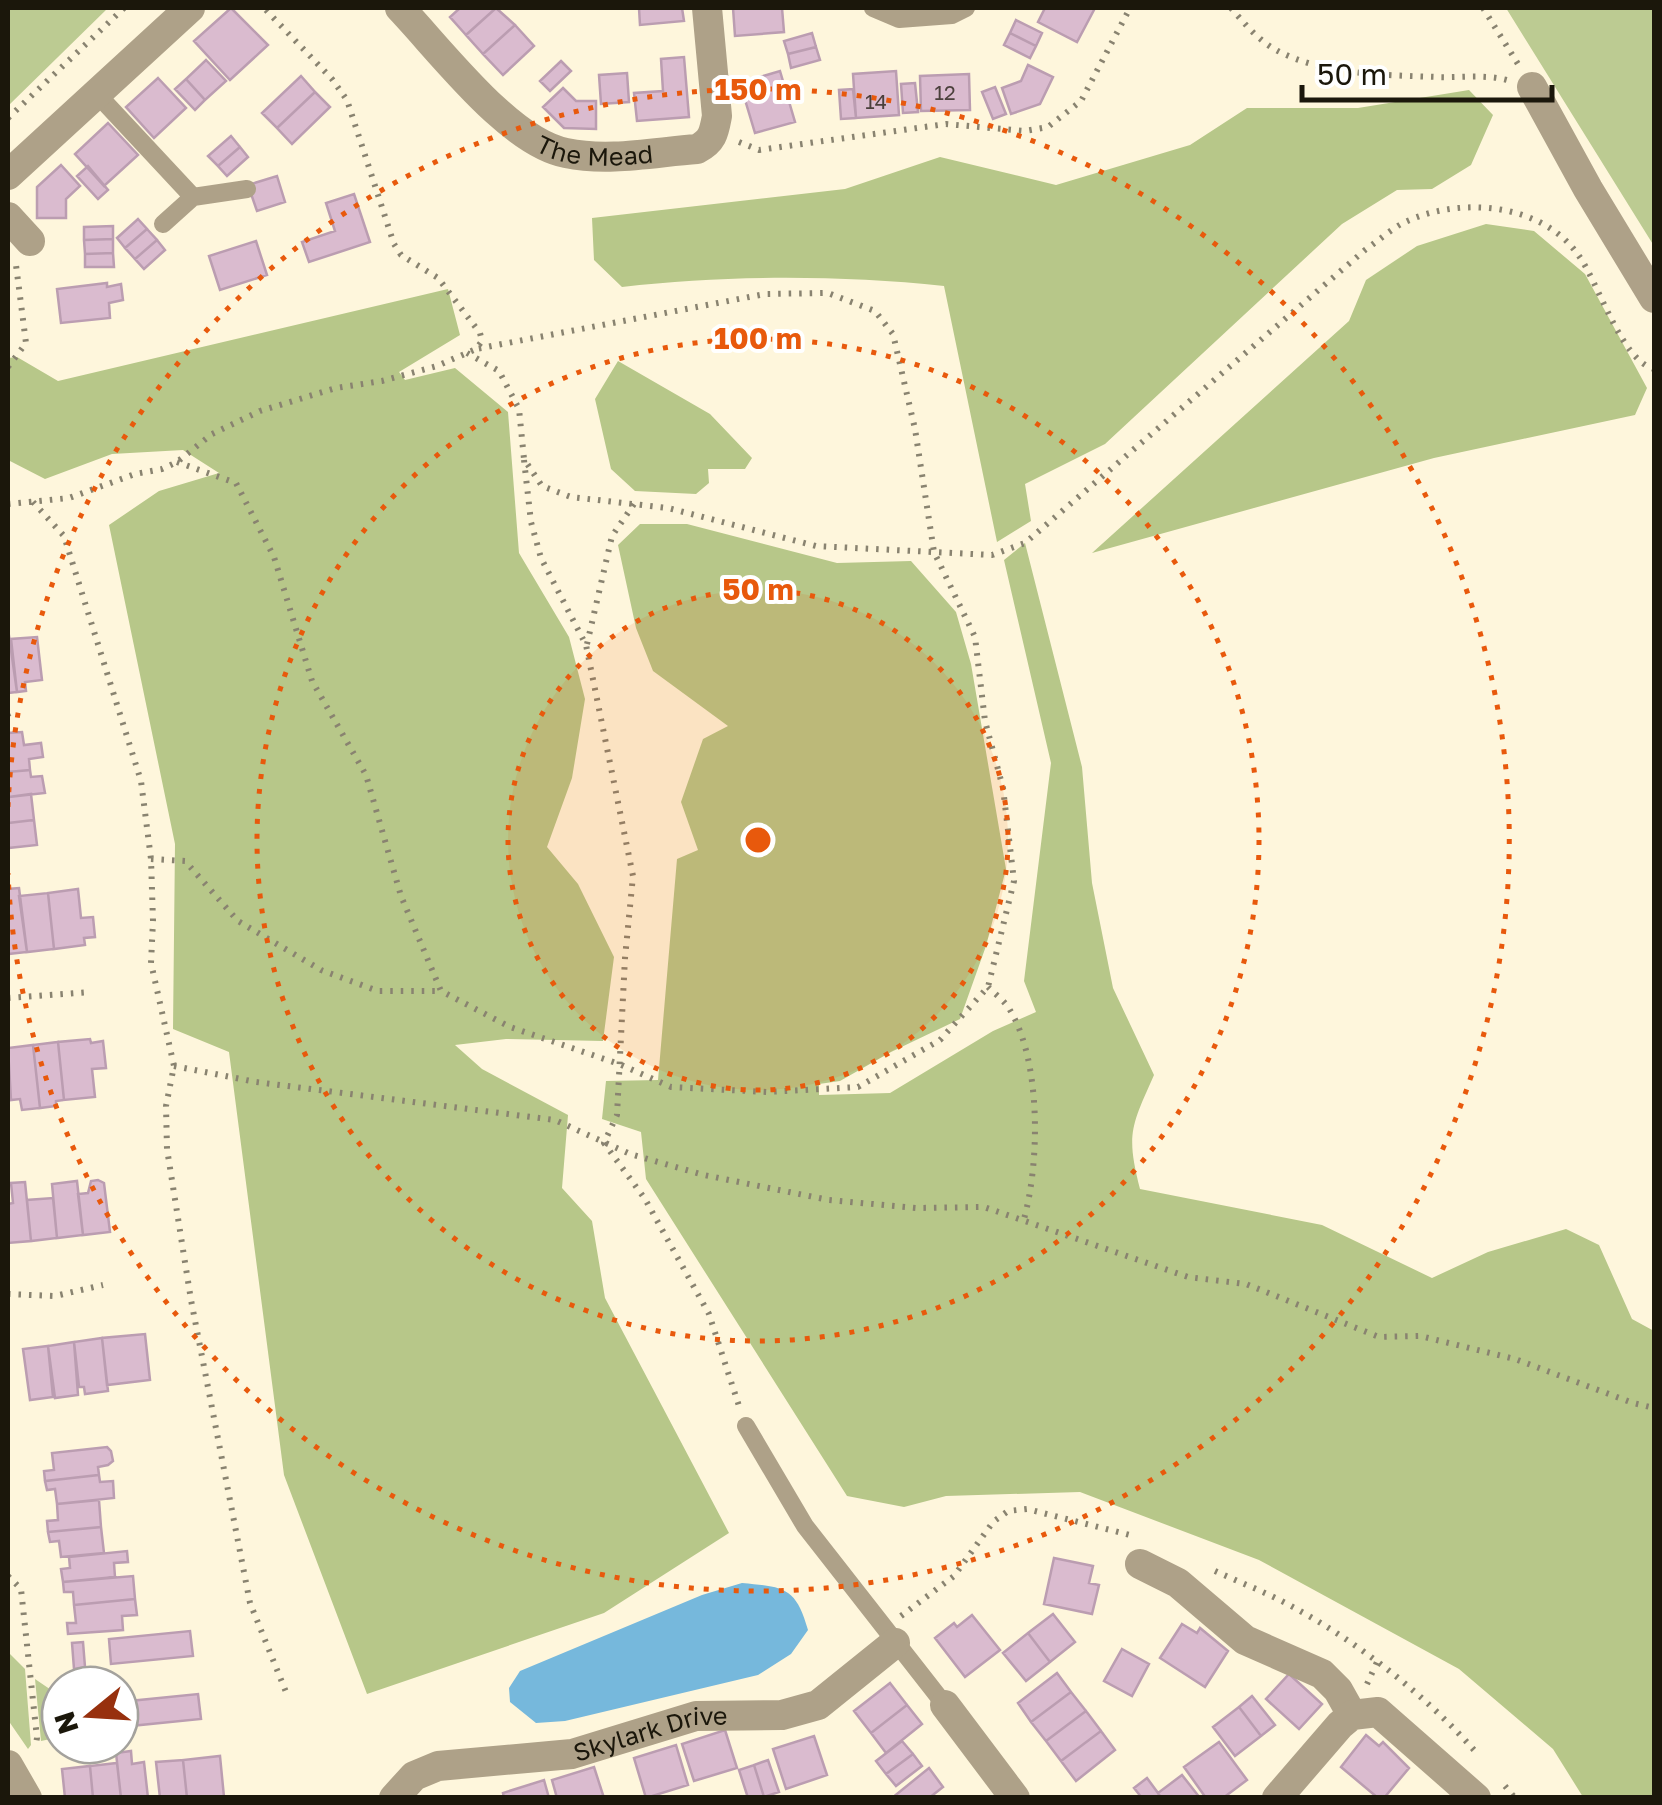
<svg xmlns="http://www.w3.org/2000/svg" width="1662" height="1805" viewBox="0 0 1662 1805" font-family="'Golos Text',sans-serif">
  <rect width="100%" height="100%" fill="#fef6dc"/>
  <!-- green -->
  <path fill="#bccb92" d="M8,8H108L8,106Z
    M1506,8H1654V246Z
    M8,1652L25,1669L31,1745L28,1749L8,1720Z
    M35,1679L60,1696V1737L41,1741Z"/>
  <!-- forest -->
  <path fill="#b7c789" d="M1469,90L1493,115L1471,165L1432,189L1397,190L1342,224L1105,444L1025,484L1031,521L997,542L944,286C838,275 727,275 622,287L594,260L592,218L845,189L940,157L1056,185L1190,145L1247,108H1358Z
    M1486,224L1534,231L1585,274L1647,388L1635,415L1434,458L1092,553L1349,321L1366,280L1417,246Z
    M448,289L460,335L399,372L405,380L455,368L508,412L519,553L569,637L585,699L572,778L547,847L578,884L614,957L603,1041L506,1039L455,1045L482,1069L568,1115L562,1188L592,1221L605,1298L729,1533L604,1613L367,1694L284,1475L229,1052L173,1029L175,844L109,525L159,491L219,473L183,450L112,454L45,479L8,460V358L17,357L58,381Z
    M618,361L710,414L752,458L745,469H708L709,483L696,494L635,491L611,469L595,399Z
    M640,524H687L837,563L911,561L956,612L971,664L1006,869L986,946L960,1019L891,1052L840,1081L819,1084V1095L890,1093L993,1031L1036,1012L1024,981L1051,763L1004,560L1025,543L1082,767L1092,883L1113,988L1154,1075C1131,1127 1126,1134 1140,1189L1322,1225L1432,1278L1488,1252L1566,1229L1599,1245L1632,1319L1654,1331V1797H1583L1553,1749L1459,1669L1259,1560L1080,1492L946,1496L904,1507L847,1496L646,1179L641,1132L602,1119L606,1081L658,1080L677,859L698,850L681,802L703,739L728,726L653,671L636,628L618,545Z"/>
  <!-- water -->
  <path fill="#76b8dc" d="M742,1583C784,1587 796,1587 808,1630L791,1654L758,1675L565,1721L536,1723L510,1702L509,1688L520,1671L702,1595Z"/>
  <!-- building -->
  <path fill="#dabbcf" stroke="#bb9db1" stroke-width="2.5" d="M231,8L268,45L230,80L194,41Z
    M460,8H496L466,35L450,17Z
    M496,8L515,25L483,54L466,35Z
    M639,8H682L684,21L640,25Z
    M733,8H782L784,32L735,36Z
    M1045,8H1095L1077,42L1038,22Z
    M1016,20L1042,33L1036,46L1010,33Z
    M515,25L534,46L503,75L483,54Z
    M812,33L816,47L788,54L784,41Z
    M1010,33L1036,46L1030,58L1004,45Z
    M816,47L820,60L791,68L788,54Z
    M684,57L689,117L637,121L634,93L663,91L661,59Z
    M206,60L226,81L205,100L186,79Z
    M561,61L571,71L550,91L540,81Z
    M1028,65L1053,77L1040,104L1011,114L1002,88L1021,81Z
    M780,71L795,122L755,133L740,83Z
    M896,71L899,115L856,118L853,74Z
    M627,73L629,102L601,104L599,75Z
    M969,74L970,110L921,111L920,76Z
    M301,76L315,92L277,128L262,113Z
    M158,78L186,108L154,138L126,107Z
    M186,79L205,100L195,110L175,89Z
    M915,83L918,112L903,113L901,84Z
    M995,87L1006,114L993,119L982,92Z
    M563,88L576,101H596V129L564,128L543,107Z
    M853,89L856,118L841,119L839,90Z
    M315,92L330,107L292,144L277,128Z
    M108,123L138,155L104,186L75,154Z
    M231,136L240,147L218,166L208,156Z
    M240,147L248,157L227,176L218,166Z
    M61,165L80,186L66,199V218H37V187Z
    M88,166L108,190L98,199L77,176Z
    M277,176L285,202L257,211L248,185Z
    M354,194L370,242L309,262L302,242L335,231L326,203Z
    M138,219L147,229L125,248L117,238Z
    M113,226V239L84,240V227Z
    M147,229L157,240L135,259L125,248Z
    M113,239V253L85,254L84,240Z
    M157,240L165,250L144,269L135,259Z
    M256,241L267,275L220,290L209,256Z
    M113,253L114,267H85V254Z
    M107,283V287L121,284L123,300L109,303L110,318L61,323L57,289Z
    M8,629L17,692L8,693Z
    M37,637L42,680L25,682L26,691L17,692L11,639Z
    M22,732L24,745L41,743L43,757L29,759L30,770L8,772V733Z
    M30,770L31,777L42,776L45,793L8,797V772Z
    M31,794L34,820L8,823V797Z
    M34,820L37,845L8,848V823Z
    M19,888L27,952L8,954V889Z
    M78,889L81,918L93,917L95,937L84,938L85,945L54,949L48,893Z
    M48,893L54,949L27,952L19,896Z
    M90,1039L91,1043L103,1041L106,1068L92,1069L95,1097L64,1100L58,1042Z
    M58,1042L64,1100L56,1101V1106L40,1108L33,1045Z
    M33,1045L40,1108L22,1110L20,1099L11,1100L8,1048Z
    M98,1180L104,1183L110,1232L83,1235L78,1194L88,1193L91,1181Z
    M77,1181L83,1235L57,1238L52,1184Z
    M25,1182L31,1241L8,1243V1204L13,1203L11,1183Z
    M53,1198L57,1238L31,1241L27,1200Z
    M145,1334L150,1380L107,1385L102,1338Z
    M102,1338L108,1391L85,1394L84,1387H79L74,1342Z
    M74,1342L78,1395L55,1398L48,1346Z
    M48,1346L53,1397L30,1400L23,1349Z
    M107,1447L111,1451L113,1461L108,1465L98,1467L99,1475L45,1481L44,1471L54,1470L52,1453Z
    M99,1475L100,1482L113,1481L114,1498L57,1504L55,1489L47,1490L45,1481Z
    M99,1500L101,1527L48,1532L47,1521L58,1520L57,1504Z
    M101,1527L104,1553L61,1557L59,1541L50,1542L48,1532Z
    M127,1551L128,1562L114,1563L115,1577L63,1582L61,1569L70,1568L69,1557Z
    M1054,1558L1093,1566L1089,1583L1099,1585L1092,1614L1044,1604Z
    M133,1576L135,1599L74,1605L73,1592H64L63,1582Z
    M135,1599L137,1615L122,1616L123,1630L68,1634L67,1623H76L74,1605Z
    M1053,1614L1075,1642L1050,1662L1028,1633Z
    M972,1615L1000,1650L965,1677L935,1638L954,1623L957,1627Z
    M1182,1624L1197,1633L1200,1628L1228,1651L1205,1687L1160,1658Z
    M190,1631L193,1656L111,1664L109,1639Z
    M1028,1633L1050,1662L1026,1681L1003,1653Z
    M83,1642L85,1667L74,1669L72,1643Z
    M1122,1649L1149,1664L1132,1696L1104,1681Z
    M1057,1673L1071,1692L1031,1722L1018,1703Z
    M1289,1674L1322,1704L1299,1729L1266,1699Z
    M890,1683L907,1705L871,1733L854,1711Z
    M1071,1692L1086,1711L1046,1741L1031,1722Z
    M198,1694L201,1719L120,1727V1702Z
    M1252,1696L1275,1725L1261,1736L1239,1707Z
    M907,1705L922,1724L886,1753L871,1733Z
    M1239,1707L1261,1736L1235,1756L1213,1727Z
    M1086,1711L1101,1731L1061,1761L1046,1741Z
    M725,1730L737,1768L694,1781L682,1744Z
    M1101,1731L1115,1750L1076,1781L1061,1761Z
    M1366,1735L1379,1746L1383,1742L1409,1768L1384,1798H1378L1341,1767Z
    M814,1736L827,1775L786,1789L773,1749Z
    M902,1741L913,1754L886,1774L876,1761Z
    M1219,1742L1247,1780L1223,1798H1206L1184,1767Z
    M676,1745L688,1785L646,1798L634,1758Z
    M131,1751L132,1764L144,1762L148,1798H121L116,1753Z
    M913,1754L922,1766L896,1786L886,1774Z
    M220,1756L224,1797L187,1798L183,1760Z
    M183,1760L187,1798H160L156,1762Z
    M768,1760L779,1792L764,1797L754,1765Z
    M117,1763L121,1798H93L90,1766Z
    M754,1765L764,1797L762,1798H748L739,1770Z
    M90,1766L93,1798H65L62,1769Z
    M594,1767L604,1798H557L552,1780Z
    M929,1768L943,1787L929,1798H892Z
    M1182,1775L1200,1798H1161L1158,1793Z
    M1147,1778L1158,1793L1161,1798H1142L1134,1788Z
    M544,1780L549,1798H504L503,1793Z"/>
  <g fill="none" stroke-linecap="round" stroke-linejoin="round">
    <!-- path -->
    <path stroke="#898370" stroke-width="6" stroke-dasharray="2.5 8" stroke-linecap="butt" d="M1231,8C1243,22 1259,41 1276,50C1322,75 1385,75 1437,77C1460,78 1484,74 1507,80
      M1483,8L1518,64
      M8,118L124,8
      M739,142L759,150L946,124L1025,131L1048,127L1081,101L1130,8
      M467,353L499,371L519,409L524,459L542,486L571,497L668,508L816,546L992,555L1025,543L1365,250C1378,241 1390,230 1403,223C1458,196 1542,202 1579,256C1599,284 1621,360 1654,369
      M8,367L26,343L16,265
      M524,460L531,522L541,558L586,645L633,876L625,958L617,1115L604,1143L645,1199L709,1314L739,1406
      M177,462L236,483L274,557L312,681L366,775L401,896L441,991L510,1027L619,1064L671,1087L767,1092L858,1087L940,1040L988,987L1014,881L1003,788L985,721L975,637L934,552L915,429L893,334L875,311L828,293L765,294L476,349
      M33,502L64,536L141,781L151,859L153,921L151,963L174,1066L166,1106L167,1149L191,1300L250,1603L286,1692
      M8,504L69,498L135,474L162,469L177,462L212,434L260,411L336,388L382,381L437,366L476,349L482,341L480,333L438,278L401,255L394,244L347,100L332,79L264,8
      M587,644L612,536L634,504
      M8,714L10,713
      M151,859L185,861L238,921L321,970L378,991H441
      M988,987C995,994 1005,1001 1010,1010C1041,1062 1040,1161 1024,1219
      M8,998L91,992
      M174,1066L256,1082L555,1120L630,1154L704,1175L829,1200L916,1208L984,1207L1188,1277L1246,1284L1379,1337L1420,1336L1515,1359L1633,1403L1654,1408
      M8,1294L55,1296L103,1285
      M1215,1571C1241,1583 1268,1593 1293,1607C1359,1643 1424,1694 1474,1750
      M8,1576L21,1589L37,1738L35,1748
      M901,1616L954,1576L993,1522L1008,1511L1027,1509L1130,1535
      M1367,1684L1377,1662
      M1505,1786L1515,1798"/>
    <!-- lane -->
    <path stroke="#aea188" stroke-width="18" d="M873,8L899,19L952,15L966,8
      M96,93L193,197
      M163,224L193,197L247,189
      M746,1426L805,1526L945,1705"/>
    <!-- street -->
    <g stroke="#aea188" stroke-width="30">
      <path id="s1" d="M400,8C441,51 509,142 566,153C609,162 655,152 697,149C713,141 714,132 717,116L707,8"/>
      <path d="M1532,87L1588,189L1654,298"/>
      <path d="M8,175L190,8"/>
      <path d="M8,217L30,241"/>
      <path d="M1140,1564L1178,1583L1245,1640L1322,1674L1338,1690L1352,1715"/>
      <path d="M945,1705L1015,1798"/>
      <path d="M8,1765L27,1798"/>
      <path id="s2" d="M394,1798L414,1776L438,1766L572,1754L696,1716L782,1715L818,1705L895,1643"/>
      <path d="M1277,1798L1340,1725L1352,1715L1378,1712L1476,1798"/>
    </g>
  </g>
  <!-- distance rings -->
  <circle cx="758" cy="840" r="250" fill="#e8590c" fill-opacity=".12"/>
  <g fill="none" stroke="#e8590c" stroke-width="5" stroke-dasharray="5 10">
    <circle cx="758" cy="840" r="250"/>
    <circle cx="758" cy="840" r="501"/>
    <path d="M8 807A751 751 0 1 1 8 873"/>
  </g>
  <g text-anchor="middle" stroke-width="8" stroke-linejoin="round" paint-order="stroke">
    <!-- number labels -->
    <g font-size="20" fill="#4b403c">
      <text x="945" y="100">12</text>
      <text x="876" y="109">14</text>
    </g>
    <!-- street labels -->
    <g font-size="25" fill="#1b170b" stroke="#fff">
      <text dy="9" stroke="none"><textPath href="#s1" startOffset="252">The Mead</textPath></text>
      <text dy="9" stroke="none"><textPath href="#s2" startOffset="272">Skylark Drive</textPath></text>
    </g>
  </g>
  <circle cx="758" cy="840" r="15" fill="#e8590c" stroke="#fff" stroke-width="5"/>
  <g font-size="30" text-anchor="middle" font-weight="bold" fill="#e8590c" stroke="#fff" stroke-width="8" stroke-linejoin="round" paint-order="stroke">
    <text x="758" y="100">150 m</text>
    <text x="758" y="349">100 m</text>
    <text x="758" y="600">50 m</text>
  </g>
  <!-- border -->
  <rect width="1662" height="1805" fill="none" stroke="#1b170b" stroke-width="20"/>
  <!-- north arrow -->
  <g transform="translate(90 1715) rotate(252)"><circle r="48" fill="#ffffff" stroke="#a4a29d" stroke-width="2.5"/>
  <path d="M0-8L18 38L0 25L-18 38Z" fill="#97300e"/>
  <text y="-15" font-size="28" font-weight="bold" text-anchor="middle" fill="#1b170b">N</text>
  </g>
  <!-- scale -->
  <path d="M1302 85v15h250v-15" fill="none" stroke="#1b170b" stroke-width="5"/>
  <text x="1317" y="85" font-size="30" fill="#1b170b" stroke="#ffffff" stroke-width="8" paint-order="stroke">50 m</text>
</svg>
